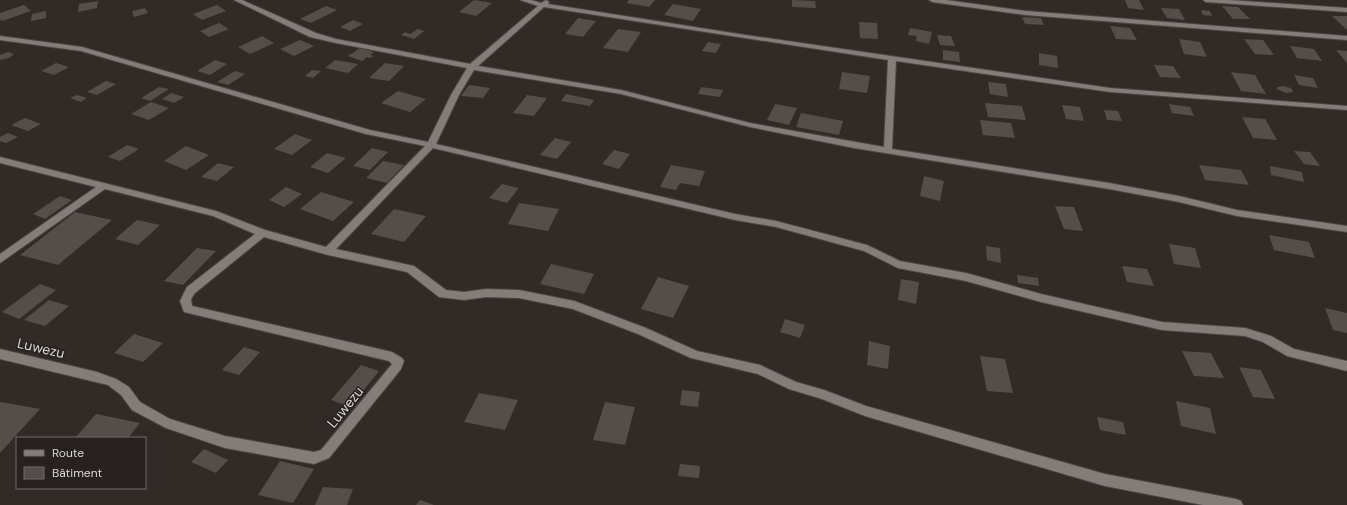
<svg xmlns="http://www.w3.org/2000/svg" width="1347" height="505" viewBox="0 0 1347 505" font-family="'DM Sans',sans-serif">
  <rect width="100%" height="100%" fill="#312b28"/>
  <!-- building -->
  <path fill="#544d4a" d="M474,0L492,3L476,16L459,12Z
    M629,0H655L649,7L626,3Z
    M792,0L815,1L816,8L792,7Z
    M1125,0H1139L1144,10L1128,8Z
    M98,1L97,8L78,12L79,4Z
    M673,4L701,9L693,21L664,15Z
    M24,5L31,11L2,21L0,19V13Z
    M217,5L226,11L202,20L193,14Z
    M326,6L337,10L311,23L300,19Z
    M1222,6L1238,7L1250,19H1233Z
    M145,8L148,13L134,17L132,11Z
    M1161,8L1179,9L1185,20L1167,18Z
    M1201,10L1210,11L1212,16L1203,15Z
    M46,11V18L31,21L32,14Z
    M1332,16H1347V30Z
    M1022,17L1041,18L1044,25L1025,24Z
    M578,18L596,21L583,37L565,34Z
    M353,20L363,24L350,31L340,27Z
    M859,22L877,23L878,39L860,38Z
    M219,23L229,29L209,37L200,31Z
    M1110,26L1130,28L1137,40L1116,39Z
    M910,28L932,32L929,44L916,41L917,36L908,35Z
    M418,29L424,31L414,39L401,35L405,32L410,34Z
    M618,29L641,32L628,52L603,48Z
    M937,35L951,36L955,46L940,45Z
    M262,36L274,43L250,54L238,47Z
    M1179,39L1200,42L1207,57L1184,54Z
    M1244,39L1263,40L1274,55L1255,54Z
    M300,40L314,46L294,56L280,49Z
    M708,42L721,44L716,53L702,51Z
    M1290,46L1314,49L1322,61L1297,58Z
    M360,48L374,52L370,55L374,56L370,58L367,57L362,61L348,56Z
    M943,50L959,52L960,62L943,60Z
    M1336,50L1347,51V63Z
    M8,52L14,54L9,58L0,60V55Z
    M1039,53L1057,56L1058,68L1039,65Z
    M215,60L227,64L210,75L197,71Z
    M335,60L358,64L348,73L325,68Z
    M56,63L69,67L54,75L41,71Z
    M385,63L404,66L389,81L369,78Z
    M1154,65L1173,66L1181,78L1160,77Z
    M312,70L321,71L313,78L305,76Z
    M235,71L245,74L228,85L217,82Z
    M842,72L870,76L867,93L839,89Z
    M1231,72L1255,75L1266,94L1241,91Z
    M1294,75L1313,78L1318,88L1299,85Z
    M106,81L116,84L97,95L87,92Z
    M988,82L1006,84L1008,97L990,94Z
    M469,85L490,88L483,98L461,96Z
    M1283,86L1291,88L1293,92L1286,93L1277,89V87Z
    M159,87L169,89L150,101L141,98Z
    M701,87L723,90L720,97L698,94Z
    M398,91L426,99L410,112L381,103Z
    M171,93L184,97L174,103L162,99Z
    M566,94L594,100L590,106L561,101Z
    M77,95L87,98L81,102L70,98Z
    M527,95L547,98L534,116L513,113Z
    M151,102L169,108L149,120L131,114Z
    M985,103L1022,106L1026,120L988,117Z
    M775,104L797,108L789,125L767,120Z
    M1169,104L1190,107L1194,116L1172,113Z
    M1062,105L1080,107L1084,121L1066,119Z
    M1104,110L1118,111L1122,121L1107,120Z
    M801,113L843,121L839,135L796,127Z
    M1242,117L1265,119L1277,140L1253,138Z
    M25,118L41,124L28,131L11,125Z
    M980,120L1011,123L1015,138L983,135Z
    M8,133L18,137L6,143L0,141V137Z
    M295,134L312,140L292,155L274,149Z
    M555,138L571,142L557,159L540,155Z
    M127,145L139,149L120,161L108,157Z
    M186,146L209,155L186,170L164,161Z
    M372,148L388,152L370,170L353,166Z
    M614,150L630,154L619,169L602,164Z
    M1294,151L1310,152L1320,166L1304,164Z
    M327,153L346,158L328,173L310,167Z
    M383,161L404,165L387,183L366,178Z
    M218,163L234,167L217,181L201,177Z
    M671,165L705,171L699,186L680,183L676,190L660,187Z
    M1199,165L1241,170L1249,185L1205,180Z
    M1270,166L1302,172L1304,182L1271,175Z
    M924,176L944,181L940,201L920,196Z
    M502,184L519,188L507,203L489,198Z
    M286,187L302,194L284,207L269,200Z
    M321,192L354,202L333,221L300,209Z
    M60,196L72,200L45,219L33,214Z
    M519,203L559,209L548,231L508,224Z
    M1055,206L1074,207L1083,231L1064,229Z
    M394,209L426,216L404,242L371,234Z
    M75,212L112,220L58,265L20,255Z
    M137,220L160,225L138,245L115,239Z
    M1269,235L1309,242L1315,258L1274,250Z
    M1169,244L1195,248L1201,268L1174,264Z
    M986,246L1000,248L1001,263L987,260Z
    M197,248L216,251L183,285L164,281Z
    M551,264L594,274L584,294L540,284Z
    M1122,266L1147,269L1154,286L1127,282Z
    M1017,275L1038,278L1039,286L1018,283Z
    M658,277L689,286L673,318L641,309Z
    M901,279L919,282L916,304L898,300Z
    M40,284L56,290L19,319L2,312Z
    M49,300L69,306L45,326L24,320Z
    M1325,308L1347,313V333L1333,330Z
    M785,319L805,325L800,338L780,332Z
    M134,334L163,343L143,362L114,353Z
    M869,341L890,346L888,369L867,365Z
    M244,347L260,352L239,375L222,370Z
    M1182,351L1211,353L1224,378L1194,376Z
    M980,356L1005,359L1013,393L987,391Z
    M361,365L379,371L350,407L331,400Z
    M1239,367L1261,370L1275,399L1253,397Z
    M682,390L700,392L698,407L680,405Z
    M479,393L518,400L505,430L464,422Z
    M1176,401L1210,408L1216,434L1181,426Z
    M1,402L40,409L0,453V403Z
    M605,402L635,407L625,445L593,440Z
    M96,414L140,423L128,438H75Z
    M1097,417L1123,422L1126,435L1100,430Z
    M204,449L228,460L216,473L191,462Z
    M280,461L314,469L293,503L258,495Z
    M680,464L700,466L699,478L678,476Z
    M323,487L353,489L347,505H315Z
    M420,500L434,505H416Z"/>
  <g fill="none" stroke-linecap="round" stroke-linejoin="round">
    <defs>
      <path id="street" d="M234,0H242L316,33L336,39L470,64L538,6L520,0H531L541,3L546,0L549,2L548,4L739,34L1110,88L1347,106V110L1110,92L896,61L892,149L1109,183L1179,196L1237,210L1347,226V232L1237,216L1179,202L1109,189L854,148L750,127L621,94L474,70L459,95L436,144L735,214L776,221L867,245L900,261L966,273L1041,294L1162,322L1245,328L1271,336L1294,349L1347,361V371L1287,356L1263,342L1245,336L1162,330L1041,302L966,281L898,268L864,251L776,227L735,220L433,148L336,249L414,266L446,290L464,292L486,289L519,290L574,301L646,328L697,351L760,365L796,382L824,390L866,406L1105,474L1236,499L1241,501L1243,505H1203L1105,486L865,416L822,399L789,389L758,374L691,358L638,334L573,309L519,298L486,297L464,300L439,297L407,272L328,255L264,237L195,293L191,299L192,306L392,352L402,358L404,361L401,369L329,458L314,464L225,448L166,428L132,410L121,395L108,385L0,359V349L97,372L116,379L129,387L140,402L170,419L225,436L314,452L321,450L392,364L389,361L184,312L180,301L187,287L255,234L213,216L105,189L0,263V254L96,187L0,163V157L216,211L265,230L326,247L425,146L366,134L81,51L0,40V36L82,47L370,130L428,142L451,95L467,68L336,43L310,37ZM544,7L888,60L884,147L750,123L621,90L478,66Z
        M929,0H946L1026,11L1347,36V40L1026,15L932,2Z
        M1203,0H1229L1347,8V12L1206,2Z"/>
    </defs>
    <!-- street casing -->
    <use href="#street" stroke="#4b4744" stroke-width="2"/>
    <!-- street -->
    <use href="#street" fill="#837c79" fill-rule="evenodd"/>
  </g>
  <g text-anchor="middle" stroke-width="3" stroke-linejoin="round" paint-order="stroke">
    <!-- street labels -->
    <g font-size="14" fill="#dbd7d5" stroke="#27221f">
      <text transform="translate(41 348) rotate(13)" y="5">Luwezu</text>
      <text transform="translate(345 407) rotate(-51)" y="5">Luwezu</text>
    </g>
  </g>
  <!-- legend -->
  <rect x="16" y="437" width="130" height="52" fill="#27221f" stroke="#6f6a68"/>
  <rect x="24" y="450" width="20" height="6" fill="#837c79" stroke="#6f6a68"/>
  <text x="52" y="457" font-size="12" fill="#dbd7d5">Route</text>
  <rect x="24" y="467" width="20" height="12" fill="#544d4a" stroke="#6f6a68"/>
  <text x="52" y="477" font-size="12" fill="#dbd7d5">Bâtiment</text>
</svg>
